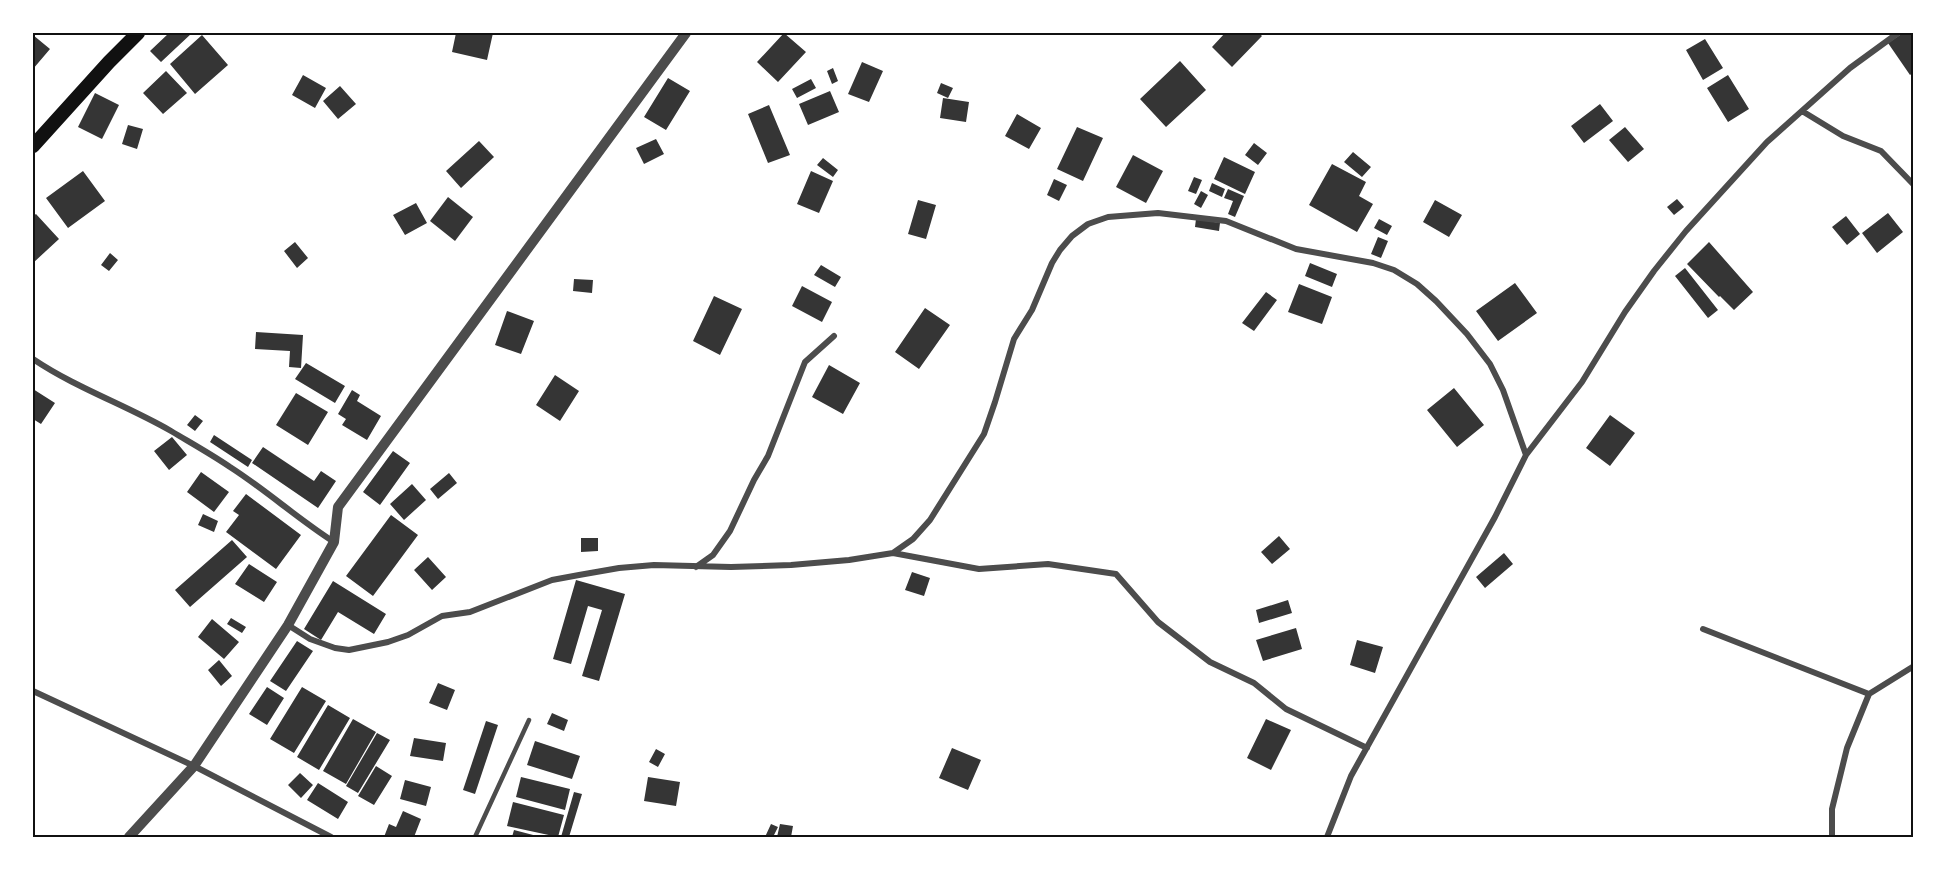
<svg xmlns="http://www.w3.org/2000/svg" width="1947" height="870" font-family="'Titillium Web',sans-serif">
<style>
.building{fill:#353535}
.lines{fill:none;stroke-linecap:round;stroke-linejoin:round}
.service{stroke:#4c4c4c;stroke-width:4.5}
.minor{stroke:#4c4c4c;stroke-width:6}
.tertiary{stroke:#4c4c4c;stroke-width:10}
.primary{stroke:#111;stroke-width:14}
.neatline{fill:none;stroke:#111;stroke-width:2}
</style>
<rect width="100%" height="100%" fill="#fff"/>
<path class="building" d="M169 33H192L161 62 150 51Z
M456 33H493L487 60 452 52Z
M784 33 806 52 778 82 757 62Z
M1225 33H1259L1262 36 1232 67 1212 47Z
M1903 33H1914V72L1910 75 1888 43Z
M33 35 50 49 33 69Z
M202 35 228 65 195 94 170 64Z
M1705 39 1723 68 1703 80 1686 50Z
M1180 61 1206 90 1166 127 1140 99Z
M862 62 883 71 869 102 848 94Z
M833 68 838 81 832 84 827 71Z
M166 71 187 93 163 114 143 93Z
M303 75 326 88 315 108 292 95Z
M1728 75 1749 109 1728 122 1707 88Z
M668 78 690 91 666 130 644 117Z
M811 79 816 88 797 98 792 89Z
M941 83 953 88 948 98 937 93Z
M340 86 356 104 338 119 323 101Z
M830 91 839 112 808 125 799 104Z
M95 93 119 105 102 139 78 127Z
M943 98 969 102 966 122 940 118Z
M1600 104 1613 121 1584 143 1571 126Z
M769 105 790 155 768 163 748 114Z
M1017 114 1041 128 1029 149 1005 136Z
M128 125 143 129 137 149 122 144Z
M1077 127 1103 138 1083 181 1057 169Z
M1625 127 1644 149 1628 162 1609 140Z
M656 139 664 154 644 164 636 148Z
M479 141 494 157 461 188 446 171Z
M1254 143 1267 153 1258 165 1245 155Z
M1353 152 1371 167 1362 177 1344 162Z
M1133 155 1163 171 1146 203 1116 187Z
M1224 157 1255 172 1245 194 1214 179Z
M823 158 838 170 833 177 817 165Z
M1332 164 1366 182 1359 196 1373 204 1357 232 1309 205Z
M83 171 105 201 68 228 46 198Z
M811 171 833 181 819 213 797 204Z
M1194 177 1202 180 1196 194 1188 191Z
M1054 179 1067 185 1059 201 1047 195Z
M1212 183 1225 189 1222 197 1209 191Z
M1228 189 1244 196 1235 217 1228 214 1233 201 1224 198Z
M1201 191 1208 195 1201 208 1194 204Z
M448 197 473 217 455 241 430 221Z
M1677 199 1684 207 1674 215 1667 207Z
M918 200 936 205 926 239 908 234Z
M1435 200 1462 215 1449 237 1423 222Z
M416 203 427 223 405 235 393 215Z
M1888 213 1903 232 1877 253 1862 233Z
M36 214 59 239 33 263V216Z
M1846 216 1860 234 1847 245 1832 227Z
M1196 219 1220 223 1219 231 1195 227Z
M1379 219 1392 226 1387 235 1374 228Z
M1378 237 1388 241 1381 258 1371 254Z
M295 242 308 258 297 268 284 251Z
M1709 242 1753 292 1734 310 1720 296 1719 297 1687 264Z
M110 253 118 260 109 271 101 265Z
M1310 263 1337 274 1332 287 1305 276Z
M821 265 841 277 835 287 814 275Z
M1685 268 1718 310 1708 318 1675 276Z
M574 279 593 280 592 293 573 291Z
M1515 283 1537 313 1498 341 1476 311Z
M1299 284 1332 297 1322 324 1288 312Z
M802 286 832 302 822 322 792 306Z
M1266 292 1277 300 1254 331 1242 323Z
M714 296 742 309 720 355 693 341Z
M925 308 950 325 919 369 895 352Z
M507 311 534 321 521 354 495 345Z
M256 332 303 335 301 368 289 367 290 351 255 349Z
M306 363 345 386 335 403 295 379Z
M829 365 860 383 843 414 812 397Z
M555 375 579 391 560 421 536 405Z
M1454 388 1484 425 1457 447 1427 410Z
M33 389 55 403 41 424 33 419Z
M352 390 360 395 357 401 381 416 367 440 342 425 346 419 338 414Z
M296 393 328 412 308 445 276 425Z
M195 415 203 421 195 431 187 425Z
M1610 415 1635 433 1610 466 1586 448Z
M214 435 252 460 248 467 210 442Z
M172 437 187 455 169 470 154 451Z
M263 447 314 481 321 471 336 481 318 508 252 463Z
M393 451 410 463 380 505 363 492Z
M201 472 229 492 214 512 187 492Z
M449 473 457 483 438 499 430 489Z
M412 484 426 500 404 520 390 504Z
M246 494 301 535 276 569 226 532 239 515 233 511Z
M203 514 218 521 214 532 198 525Z
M391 515 418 535 373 596 346 576Z
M1279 536 1290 549 1272 564 1261 552Z
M581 538H598V551L581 552Z
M232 540 247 557 190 607 175 590Z
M1504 553 1513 564 1485 588 1476 577Z
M428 557 446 577 432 590 414 570Z
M249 564 277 582 264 602 235 584Z
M912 572 930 578 924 596 905 590Z
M576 580 625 594 599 681 582 676 602 610 588 606 571 664 553 659Z
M333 581 386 614 374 634 338 612 321 640 304 629Z
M1288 600 1292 613 1259 623 1256 610Z
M231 618 246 627 242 633 227 624Z
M212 619 239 642 224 659 198 637Z
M1296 628 1302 649 1263 661 1256 640Z
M1357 640 1383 647 1375 673 1350 665Z
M297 641 313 651 286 691 270 681Z
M219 660 232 676 221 686 208 670Z
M438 683 455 690 447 710 429 703Z
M267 687 284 698 267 725 249 714Z
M302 687 326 701 294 753 270 739Z
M328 705 350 718 319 770 297 757Z
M552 713 568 720 564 731 547 724Z
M353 719 376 732 346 784 323 771Z
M1266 719 1291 730 1271 770 1247 758Z
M486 721 498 725 475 794 463 790Z
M377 733 390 740 358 793 346 786Z
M414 738 446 743 443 761 410 756Z
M535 741 580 756 572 779 527 765Z
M952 748 981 760 968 790 939 778Z
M656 749 665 754 658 767 649 762Z
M376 766 392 776 374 805 358 796Z
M300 773 313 785 301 798 288 785Z
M521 777 570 789 565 810 516 797Z
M648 777 680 782 676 806 644 801Z
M405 780 431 787 426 806 400 799Z
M318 783 348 802 338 819 307 800Z
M574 792 582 794 569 837H561Z
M513 802 564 815 558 837 507 826Z
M403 811 421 819 414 837H384L389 824 396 827Z
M771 824 778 827 773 837H765Z
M780 824 793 826 791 837H777Z
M514 830 537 836V837H512Z"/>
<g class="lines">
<path class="service" d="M475 837 529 720"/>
<path class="minor" d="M1802 111 1843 136 1881 151 1914 185
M33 359C76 388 126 405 171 431 191 443 211 454 230 467 266 490 298 519 334 542
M893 553 979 569 1048 564 1116 574 1158 622 1210 662 1254 683 1286 709 1367 748
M696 567 713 555 730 531 754 480 768 456 805 362 834 336
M288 625 310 639 335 648 349 650 388 642 408 635 442 616 470 612 552 580 579 575 619 568 654 565 731 567 791 565 849 560 893 553 913 539 930 520 984 434 995 402 1014 339 1032 310 1052 263 1060 250 1072 236 1088 224 1108 217 1158 213 1226 221 1296 249 1373 263 1394 270 1417 284 1436 301 1467 334 1490 364 1503 390 1526 455
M1703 629 1869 694
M33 691 194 766 331 837
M1327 837 1351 776 1495 517 1526 455 1582 382 1625 312 1654 271 1686 231 1767 142 1850 68 1898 33
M1832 837V809L1847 748 1869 694 1914 666"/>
<path class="tertiary" d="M129 837 194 766 288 625 334 542 338 507 686 33"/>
<path class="primary" d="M33 146 109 62 138 33"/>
</g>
<rect width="1947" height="870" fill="none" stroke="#ffffff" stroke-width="69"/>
<rect x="34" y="34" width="1878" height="802" class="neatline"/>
</svg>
